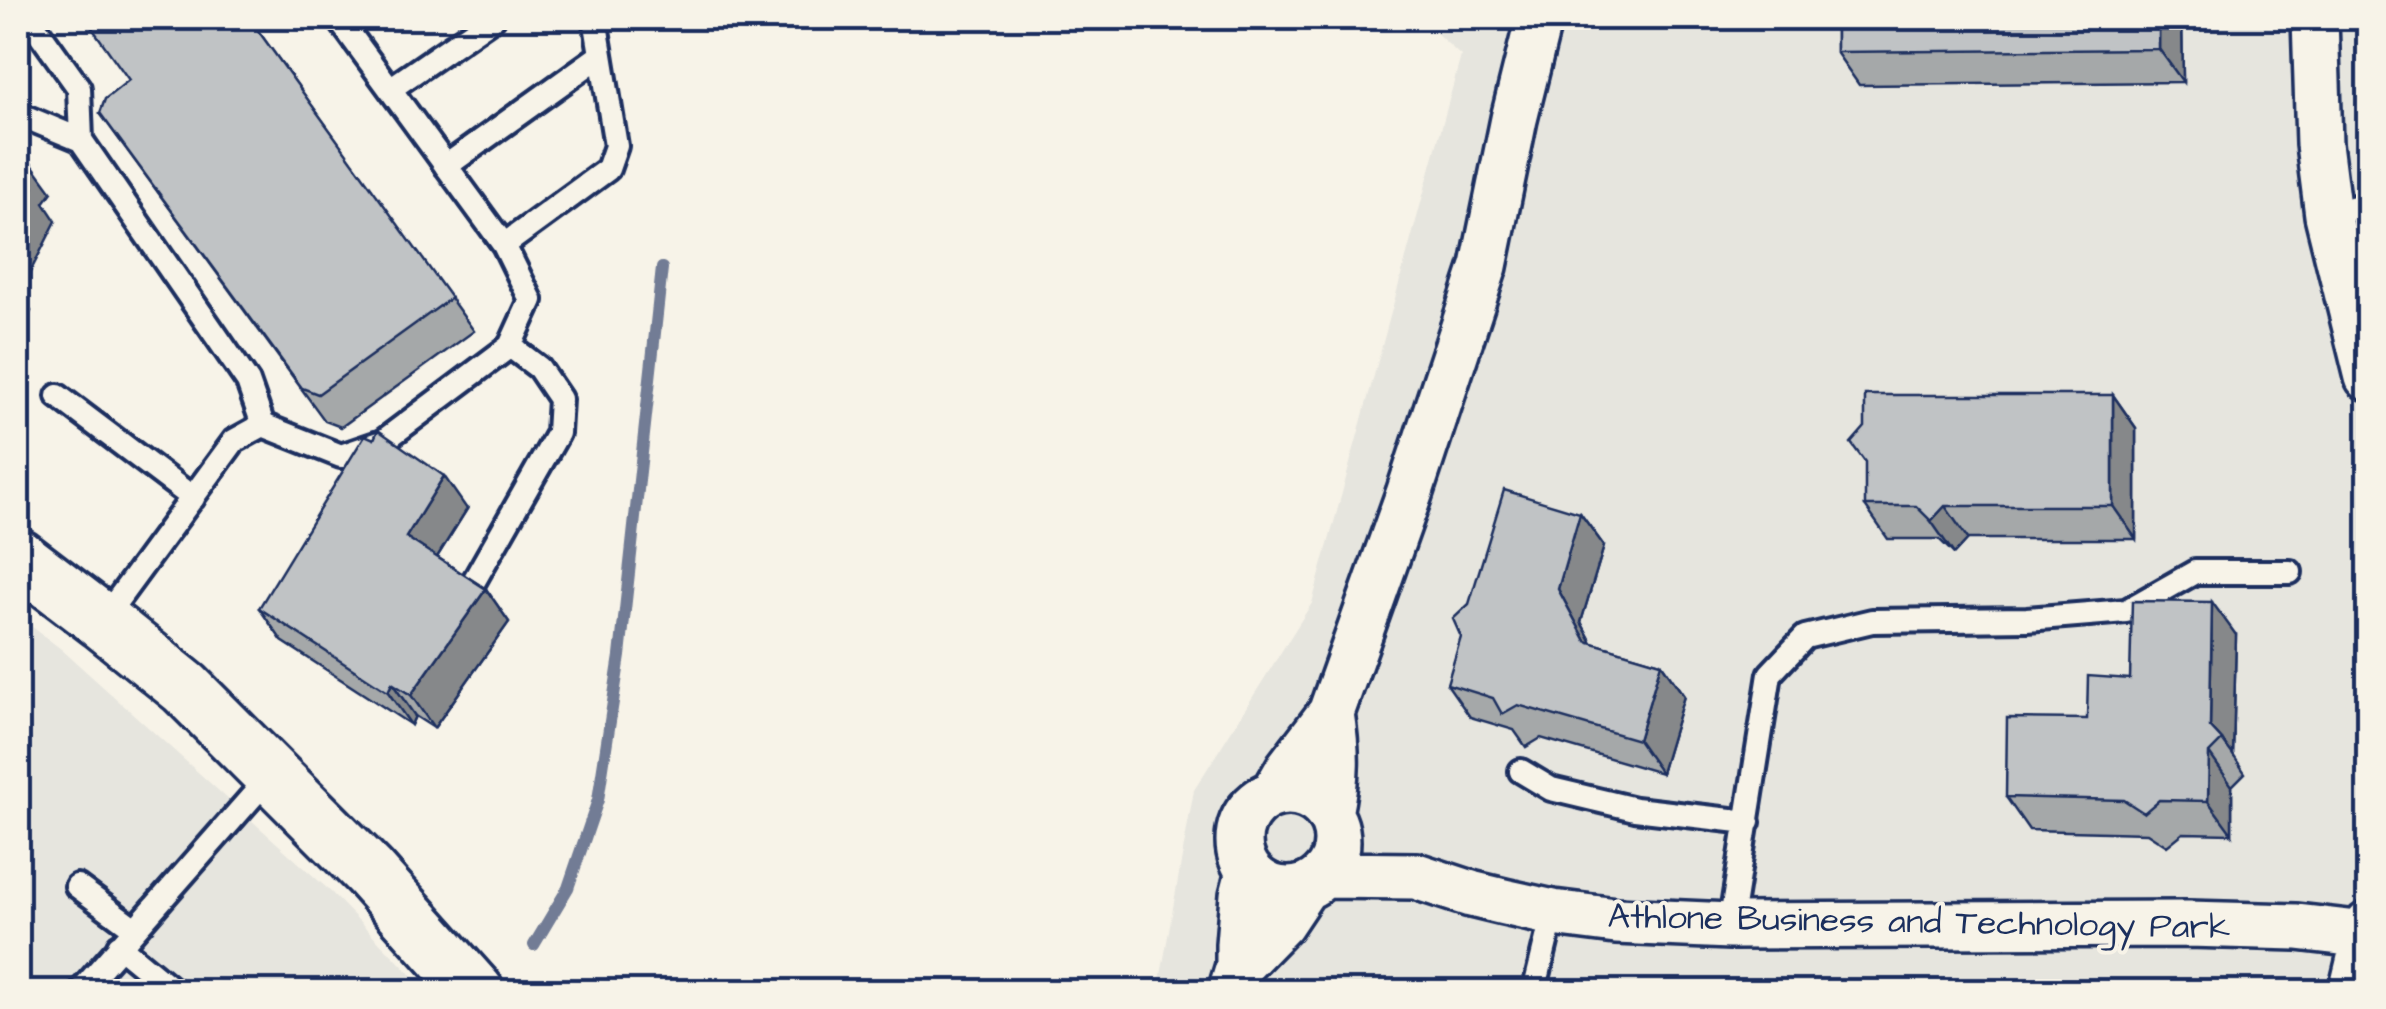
<svg xmlns="http://www.w3.org/2000/svg" width="2386" height="1009" font-family="'Architects Daughter',sans-serif">
<style>
.built{fill:#e6e5de}
.lines{fill:none;stroke-linecap:round;stroke-linejoin:round}
.stream{stroke:#727c95;stroke-width:12}
.service-casing{stroke:#1b2f5e;stroke-width:30}
.minor-casing{stroke:#1b2f5e;stroke-width:52}
.secondary-casing{stroke:#1b2f5e;stroke-width:62}
.service{stroke:#f7f3e8;stroke-width:22}
.minor{stroke:#f7f3e8;stroke-width:45}
.secondary{stroke:#f7f3e8;stroke-width:55}
.wall{fill:#a5a8a9;stroke:#1b2f5e;stroke-width:2.5}
.shaded-wall{fill:#86888a;stroke:#1b2f5e;stroke-width:2.5}
.building{fill:#c0c3c5;stroke:#1b2f5e;stroke-width:2.5}
.labels{text-anchor:middle;dominant-baseline:central;stroke-width:8;stroke-linejoin:round;paint-order:stroke}
.street-label{font-size:35px;fill:#1b2f5e;stroke:#f7f3e8}
</style>
<rect width="100%" height="100%" fill="#f7f3e8"/>
<filter id="ink" filterUnits="userSpaceOnUse"><feTurbulence type="fractalNoise" baseFrequency=".01" numOctaves="2"/><feDisplacementMap in="SourceGraphic" scale="20" xChannelSelector="R" yChannelSelector="G"/><feConvolveMatrix kernelMatrix="1 2 1 2 8 2 1 2 1" color-interpolation-filters="sRGB"/></filter>
<g filter="url(#ink)">
<path class="built" d="M1420 18H2368V991L1158 992 1194 790 1312 603 1461 56Z
M18 616 61 649 329 890 427 991H18Z"/>
<g class="lines">
<path class="stream" d="M534 945 568 888 598 800 620 656 662 268"/>
<g class="service-casing">
<path id="service" d="M29 18 79 88 81 140 248 382 263 425
M390 89 493 18
M18 108 23 116 81 140
M446 166 601 55
M2328 215 2355 207 2368 206
M504 245 608 169 616 146 595 18
M58 396 193 498
M474 581 558 433 560 399 539 368 510 346
M102 621 234 441 263 425 341 456 382 442 510 346 531 300 504 245 338 18
M1521 771 1551 789 1635 809 1748 822
M77 886 135 929
M1730 926 1770 674 1805 637 1872 621 2027 619 2126 611 2195 572H2290
M119 946 175 992
M80 992 271 775
M1534 992 1553 913"/>
</g>
<g class="minor-casing">
<path id="minor" d="M2315 18 2319 144 2328 215 2368 377
M1239 841a49 49 0 1 1 98 0a49 49 0 1 1-98 0Z
M1274 794 1289 768 1331 713 1409 494 1484 266 1514 119 1539 18
M1329 814C1337 775 1337 753 1331 713
M1323 875 1416 876 1471 894 1504 902 1553 913 1616 921 1730 926 2188 924 2297 927 2366 935
M1239 966 1281 923 1305 887
M1231 992 1239 966V944L1243 895 1249 872
M2352 992 2368 925"/>
</g>
<g class="secondary-casing">
<path id="secondary" d="M18 557 102 621 185 688 369 872 476 992"/>
</g>
<use href="#service" class="service"/>
<use href="#minor" class="minor"/>
<use href="#secondary" class="secondary"/>
</g>
<path class="wall" d="M249 18 474 331 341 427 325 421 100 113Z
M1836 18H2182L2183 82 1859 85 1836 52Z
M2113 395 2136 428V539H1968L1954 554 1939 539H1888L1865 506Z
M467 509 437 557 486 589 509 622 434 728 415 716 411 725 282 641 259 608Z
M1580 513 1604 546 1581 622 1592 643 1661 663 1684 696 1661 773 1541 738 1526 747 1514 730 1470 717 1447 684Z
M2236 635 2233 755 2245 773 2232 786V834L2183 833 2167 846 2147 833 2029 830 2006 797 2087 719 2130 679Z"/>
<path class="shaded-wall" d="M2159 18H2182L2183 82 2159 49Z
M28 159 52 192 44 203 56 221 19 294 31 311 21 331 18 326V175Z
M2113 395 2136 428V539L2113 506Z
M444 476 467 509 429 570 406 537Z
M1945 506 1968 539 1954 554 1931 521Z
M1580 513 1604 546 1581 622 1609 674 1586 641 1558 589Z
M486 589 509 622 434 728 411 695Z
M2212 602 2236 635 2233 755 2222 740 2210 727Z
M1661 663 1684 696 1661 773 1638 740Z
M392 683 415 716 411 725 388 692Z
M2209 753 2232 786V834L2208 801Z"/>
<path class="building" d="M85 18H249L451 298 318 394 302 388 100 113 105 99 129 80Z
M1836 18H2159V49L1836 52Z
M18 152 28 159 18 175Z
M18 177 33 188 18 218Z
M1865 395H2113V506H1945L1931 521 1916 506H1865V462L1851 443 1865 427Z
M378 430 444 476 406 537 486 589 411 695 392 683 388 692 259 608 365 435 374 439Z
M1504 490 1580 513 1558 589 1586 641 1661 663 1638 740 1518 705 1502 714 1493 698 1447 684 1461 637 1453 619 1469 604Z
M2132 601 2212 602 2210 727 2222 740 2209 753 2208 801 2159 800 2144 813 2124 800 2006 797 2007 718 2087 719 2088 676 2130 679Z"/>
</g>
<g class="labels">
<g class="street-label">
<text transform="translate(1919 922) rotate(1)">Athlone Business and Technology Park</text>
</g>
</g>
<rect width="2386" height="1009" fill="none" stroke="#f7f3e8" stroke-width="60"/>
<rect x="30" y="30" width="2326" height="949" fill="none" stroke="#1b2f5e" stroke-width="4" filter="url(#ink)"/>
</svg>
